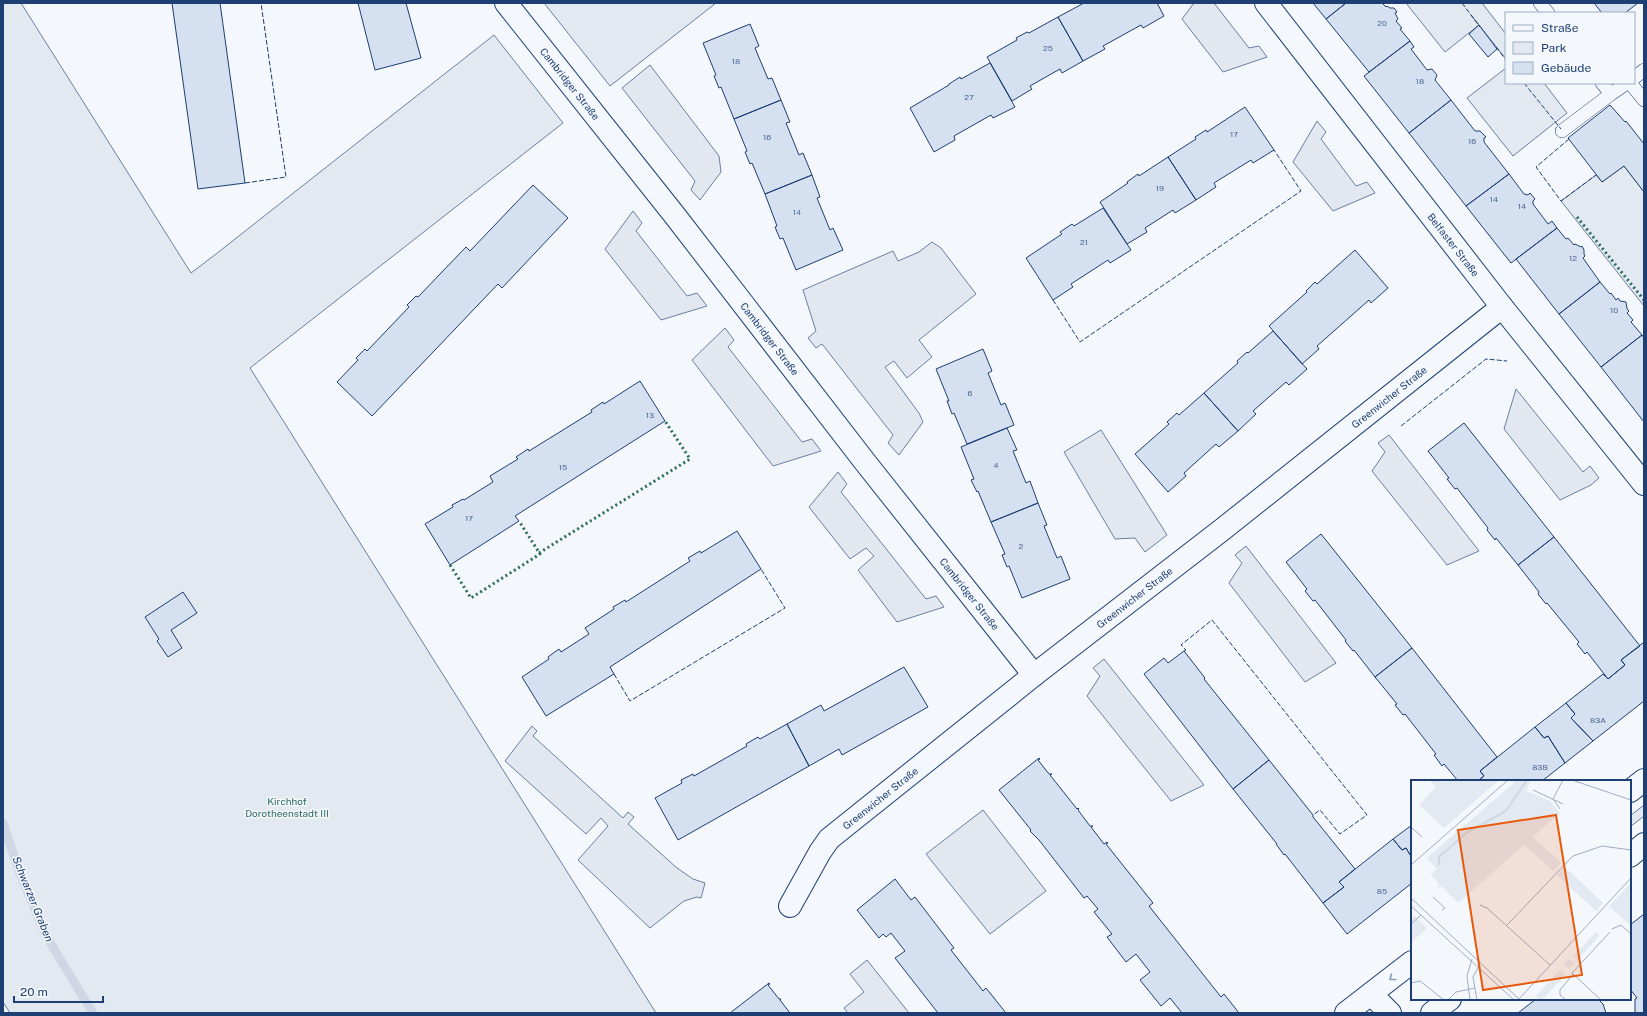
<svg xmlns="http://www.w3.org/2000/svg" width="1647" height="1016" font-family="'Public Sans',sans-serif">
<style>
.green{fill:#e3e9f0;stroke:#687fa3}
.parking{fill:#e3e8f0;stroke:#687fa3}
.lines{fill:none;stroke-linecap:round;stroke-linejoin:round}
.stream{stroke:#cfd7e4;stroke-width:9}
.building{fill:#d5e0f0;stroke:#1d3f73}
.service-casing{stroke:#1d3f73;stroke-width:14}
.minor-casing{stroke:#1d3f73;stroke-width:24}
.tertiary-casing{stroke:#1d3f73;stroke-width:24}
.primary-casing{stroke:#1d3f73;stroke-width:24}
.service{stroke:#f4f7fb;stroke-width:13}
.minor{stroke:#f4f7fb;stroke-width:22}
.tertiary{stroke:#f4f7fb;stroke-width:22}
.primary{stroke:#f4f7fb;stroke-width:22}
.hedge{stroke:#2c6c60;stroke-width:3;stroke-dasharray:2 3;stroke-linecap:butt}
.fence{stroke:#1d3f73;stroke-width:1;stroke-dasharray:5 2;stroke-linecap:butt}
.oneway{stroke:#889bb7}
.labels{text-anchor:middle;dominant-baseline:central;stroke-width:3;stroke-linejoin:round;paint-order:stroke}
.number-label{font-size:8px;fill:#4b6792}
.street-label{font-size:10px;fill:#1d3f73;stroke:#f4f7fb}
.park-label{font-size:10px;fill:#2c6c60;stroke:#f4f7fb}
.water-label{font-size:11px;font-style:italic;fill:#1d3f73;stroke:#f4f7fb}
.inset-river{fill:none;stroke:#cfd7e4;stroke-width:2}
.inset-road{fill:none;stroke:#9eadc5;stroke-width:1}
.view{fill:#e8590c;fill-opacity:0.15;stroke:#e8590c;stroke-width:2}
.inset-edge{fill:none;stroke:#1d3f73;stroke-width:2}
</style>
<rect width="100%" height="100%" fill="#f4f7fb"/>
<path class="green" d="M3 3H21L191 273 216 254 494 35 563 123 250 368 656 1013H10L3 1002Z
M544 3H716L610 86Z
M1406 3H1482L1506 34V59L1471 15 1479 25 1445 52Z
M1506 68V83H1544L1567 113 1513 156 1467 98Z
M1624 166 1644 192V306L1561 201 1596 175 1602 182Z
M1644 805V816L1630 827V816Z"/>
<path class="parking" d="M1194 3H1214L1249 48 1259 46 1267 57 1223 72 1182 19Z
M650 65 719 156 721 172 700 200 691 190 695 181 622 88Z
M1317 121 1326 132 1321 139 1356 186 1367 182 1375 193 1333 211 1293 162Z
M633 211 642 223 636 231 687 296 697 293 707 306 661 320 605 249Z
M932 242 941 248 976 294 919 340 932 357 907 378 894 361 885 367 919 413 923 422 899 455 888 443 893 435 822 344 816 348 808 338 816 331 803 290 893 251 898 261 919 252Z
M725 328 734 340 728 347 802 442 812 439 821 451 773 466 692 360Z
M1516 389 1583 472 1590 466 1599 478 1591 485 1560 500 1504 429Z
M1101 430 1167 535 1145 552 1135 538 1115 539 1064 452Z
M1389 435 1479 551 1447 565 1372 471 1385 452 1378 443Z
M838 472 847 484 841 492 926 599 936 596 944 607 897 622 858 570 874 556 866 548 850 559 809 507Z
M1246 546 1336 663 1305 682 1229 583 1242 563 1235 555Z
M1104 659 1204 785 1171 801 1087 696 1100 676 1093 668Z
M532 726 537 731 533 736 623 818 628 812 634 817 628 824 677 868 693 879 705 883 701 898 697 897 684 901 650 928 578 860 608 826 601 818 586 834 505 761Z
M983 810 1046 891 990 934 926 854Z
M867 960 909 1013H848L844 1008 864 992 850 974Z"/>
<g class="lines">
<path class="stream" d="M3 823 19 871 46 936 93 1013"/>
</g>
<path class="building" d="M172 3H220L245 183 198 189Z
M358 3H406L421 58 375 70Z
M1084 3H1157L1164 16 1143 28 1141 25 1103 46 1105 49 1083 61 1058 17Z
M1313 3H1346L1326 19Z
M1346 3H1382L1386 7 1387 6 1390 8H1394L1397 12 1395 13 1398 19 1396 21 1402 28 1400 29 1410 41 1369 72 1326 19Z
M1594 3H1638L1625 13H1602Z
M1058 17 1083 61 1062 73 1060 69 1030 86 1032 89 1012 101 987 57 1017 40 1016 38 1027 32 1029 33Z
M750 24 759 46 755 48 768 79 772 78 781 100 734 119 721 87 719 88 714 76 716 75 703 43Z
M1479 25 1497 49 1488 57 1469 34Z
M1410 41 1414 47 1411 49 1427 70 1432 69 1437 75 1435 80 1451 100 1409 133 1364 76Z
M990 63 1015 107 993 118 991 115 954 136 955 140 934 152 910 108 949 85V84L960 77 961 79Z
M781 100 790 122 786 123 799 155 803 153 812 175 765 194 752 163 750 164 745 152 747 151 734 119Z
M1451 100 1475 131H1480L1486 137 1484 138V142L1509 174 1466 206 1409 133Z
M1610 105 1625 122 1626 121 1644 144V192L1624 166 1602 182 1568 138Z
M1245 107 1274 150 1253 163 1251 160 1214 183 1216 187 1196 200 1168 157 1196 139 1195 137 1206 130 1207 132Z
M1168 157 1196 200 1175 213 1173 210 1145 228 1147 232 1127 244 1100 202 1128 183 1127 182 1138 174 1139 176Z
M1509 174 1524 194 1528 195 1530 193 1535 199 1533 201V204L1548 224 1552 221 1557 228 1511 263 1466 206Z
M812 175 820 197 817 198 830 230 833 228 843 250 796 270 783 238 780 239 775 227 777 226 765 194Z
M533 185 568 218 502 288 498 284 372 416 337 382 358 360 356 358 365 349 367 351 409 307 407 305 416 296 418 297 466 247 470 251Z
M1103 208 1131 250 1110 263 1108 260 1071 284 1073 287 1053 300 1026 258 1062 234 1060 232 1072 224 1074 226Z
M1557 228 1566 239 1568 238 1574 245 1575 244 1581 247 1582 246 1584 250V254L1585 256 1583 258 1600 282 1559 314 1516 259Z
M1355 250 1388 288 1371 303 1369 300 1317 346 1319 349 1302 364 1269 326 1307 292 1306 291 1315 282 1317 284Z
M1600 282 1610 294 1611 293 1616 300 1618 298 1620 301 1626 302 1627 309 1629 311 1627 313 1633 320 1631 322 1642 335 1601 367 1559 314Z
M1273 331 1307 369 1289 385 1286 382 1253 411 1256 414 1238 431 1204 393 1238 363 1237 361 1247 352 1248 353Z
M1642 335 1644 338V422L1601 367Z
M983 349 992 371 988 373 1001 405 1005 403 1014 425 967 444 954 413 952 414 947 401H949L936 369Z
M640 381 665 421 515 516 519 521 450 565 425 524 453 507 452 505 463 499 464 500 493 482 490 476 518 459 516 457 528 449 529 451 592 412 591 410 603 402 604 404Z
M1204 393 1238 431 1219 447 1216 444 1184 473 1186 476 1168 492 1135 454 1169 424 1167 422 1177 413 1179 415Z
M1464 423 1554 537 1518 565 1496 538 1495 540 1487 530 1488 528 1457 488 1455 489 1447 479 1449 478 1428 451Z
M1007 428 1017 450 1013 451 1026 483 1030 481 1038 503 991 522 978 491 977 492 971 480 974 479 961 447Z
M1038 503 1047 525 1044 526 1057 558 1061 556 1070 579 1022 598 1009 566 1007 567 1002 555 1005 554 991 522Z
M737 531 761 569 610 667 614 674 546 716 522 677 549 659 548 657 559 649 561 652 589 634 585 628 614 609 613 607 625 600 626 602 690 561 688 558 700 551 701 553Z
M1321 534 1412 648 1375 677 1354 650 1353 651 1345 641 1346 640 1315 600 1313 601 1305 591 1307 589 1286 562Z
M1554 537 1640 646 1621 660 1625 665 1608 679 1587 652 1585 654 1577 644 1579 642 1547 603 1546 604 1538 594 1539 592 1518 565Z
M183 592 197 613 171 630 182 648 168 657 157 641 159 639 145 617Z
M1644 642V701L1593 741 1571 718 1575 714 1566 703 1603 674 1608 679 1625 665 1621 660Z
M1412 648 1497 757 1480 771 1484 776 1478 781H1458L1444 764 1442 766 1434 755 1436 754 1405 714 1403 715 1395 705 1397 704 1375 677Z
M1184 651 1205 678 1204 679 1269 760 1233 789 1144 674 1164 658 1168 663Z
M904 667 928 707 842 755 839 749 809 766 787 724 821 705 824 711Z
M1566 703 1575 714 1571 718 1593 741 1565 763 1548 736 1544 738 1535 727Z
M787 724 809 766 678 840 655 798 682 783 681 780 693 774 694 776 747 746 746 744 758 737 760 739Z
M1535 727 1544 738 1548 736 1565 763 1542 781H1478L1484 776 1480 771Z
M1039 758 1040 759 1038 760 1049 774H1052L1050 775 1077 809 1078 808 1079 809 1078 810 1090 826H1093L1091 827 1104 844 1107 842 1108 843 1106 844 1153 903 1149 906 1221 997 1224 994 1239 1013H1182L1170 998 1161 1006 1140 980 1150 972 1136 954 1126 962 1107 937 1112 934 1094 912 1098 909 1087 896 1084 898 1039 840 1030 831 1031 830 999 790Z
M1269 760 1313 815V817L1355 869 1339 882 1344 887 1323 903 1285 854 1284 855 1276 844H1277L1233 789Z
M1412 825V858L1406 848 1402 850 1393 839Z
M1393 839 1402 850 1406 848 1412 858V883L1347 934 1323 903 1344 887 1339 882Z
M895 879 911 900 915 897 954 948 951 950 983 991 986 988 1006 1013H938L895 958 905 951 891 933 886 937 883 934 879 938 857 910Z
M1644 914V1013H1635V999L1637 998 1630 989V925Z
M769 983 770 984 768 985 779 999H781L780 1000 790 1013H730Z
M1536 999H1598L1603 1004 1606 1013H1518Z"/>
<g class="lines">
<g class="service-casing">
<path id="service" d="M1540 3 1548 13
M1634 78 1644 70
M1602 83 1611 94 1627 83
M1630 83 1644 100
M1562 131 1611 94"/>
</g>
<g class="minor-casing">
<g id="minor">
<path id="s1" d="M506 3 676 217 865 462 1034 675"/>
<path id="s2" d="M1266 3 1502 307 1644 484"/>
<path id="s3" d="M790 906 820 852 829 839 1034 675 1223 529 1502 307"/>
</g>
</g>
<g class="tertiary-casing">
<path id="tertiary" d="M1371 994 1390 1013"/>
</g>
<g class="primary-casing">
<path id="primary" d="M1630 791 1644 780
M1630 856 1644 844
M1346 1013 1412 962
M1432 1013 1450 999"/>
</g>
<use href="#service" class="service"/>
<use href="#minor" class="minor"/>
<use href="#tertiary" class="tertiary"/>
<use href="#primary" class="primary"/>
<path class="hedge" d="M1577 217 1644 300
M539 553 690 459 665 421
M450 565 471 598 540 554 519 521"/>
<path class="fence" d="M1462 3 1480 27
M1496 47 1506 60
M1524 83 1561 129
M1569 139 1536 167 1561 201 1596 175
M245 183 286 177 261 3
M1053 300 1080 342 1301 191 1274 150
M1401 426 1486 359 1507 361
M1184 651 1186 650 1181 645 1212 620 1367 815 1340 834 1320 810 1313 815
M614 674 630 701 785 608 761 569"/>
</g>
<defs><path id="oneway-chevron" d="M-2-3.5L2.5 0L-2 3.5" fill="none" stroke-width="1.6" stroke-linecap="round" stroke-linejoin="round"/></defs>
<use class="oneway" href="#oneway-chevron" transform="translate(1392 978) rotate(142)"/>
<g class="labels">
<g class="number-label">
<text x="1382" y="23">20</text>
<text x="1048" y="48">25</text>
<text x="736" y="61">18</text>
<text x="1420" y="81">18</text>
<text x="969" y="97">27</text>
<text x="1234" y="134">17</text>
<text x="767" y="137">16</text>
<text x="1472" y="141">16</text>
<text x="1160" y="188">19</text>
<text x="1494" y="199">14</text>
<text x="1522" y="206">14</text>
<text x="797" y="212">14</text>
<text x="1084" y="242">21</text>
<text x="1573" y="258">12</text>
<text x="1614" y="310">10</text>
<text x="970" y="393">6</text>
<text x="650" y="415">13</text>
<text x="996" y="465">4</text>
<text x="563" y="467">15</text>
<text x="469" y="518">17</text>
<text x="1021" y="546">2</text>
<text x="1598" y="720">83A</text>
<text x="1540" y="767">83B</text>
<text x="1382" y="891">85</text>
</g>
<g class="street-label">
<text stroke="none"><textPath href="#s1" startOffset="103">Cambridger Straße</textPath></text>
<text stroke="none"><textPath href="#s2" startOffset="306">Belfaster Straße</textPath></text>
<text stroke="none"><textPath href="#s1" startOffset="427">Cambridger Straße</textPath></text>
<text stroke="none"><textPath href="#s3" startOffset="791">Greenwicher Straße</textPath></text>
<text stroke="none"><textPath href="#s1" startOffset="751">Cambridger Straße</textPath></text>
<text stroke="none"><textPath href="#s3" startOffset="467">Greenwicher Straße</textPath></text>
<text stroke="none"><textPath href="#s3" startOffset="143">Greenwicher Straße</textPath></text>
</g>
<g class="park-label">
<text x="287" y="801">Kirchhof<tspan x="287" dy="12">Dorotheenstadt III</tspan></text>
</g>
<g class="water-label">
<text transform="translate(33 899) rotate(68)">Schwarzer Graben</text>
</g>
</g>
<g transform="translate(1411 780)">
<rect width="220" height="220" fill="#f4f7fb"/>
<path d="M18 0H88L33 48 8 25 25 7ZM106 0H120L115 11 139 21 149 33 122 57 150 83 142 91 113 65 47 123 30 106 24 111 28 105 20 94 26 89 16 78ZM154 87 192 123 185 131 146 95ZM220 103V146L198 126ZM3 136 16 148 0 163V139ZM185 152 188 155 184 161 158 189 153 184 158 179 163 182 166 179 162 176ZM150 189 154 195 134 217 131 216 135 220H129L125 216Z" fill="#e3e9f0"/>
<path class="inset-river" d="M28 85V77L55 53 95 31 116 0"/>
<path class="inset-road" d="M161 0 220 20M122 10 152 24M149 29 142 19 152 0M0 47 11 57M0 85 97 0M22 117 34 128 31 130M0 118 109 220M69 125 76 128 139 185M0 126 103 220M0 144 10 135M96 145 162 76 191 66 220 70M201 149 210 145 220 154M0 203 9 201 33 220M108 219 220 98M37 220 45 212 64 208M59 220 56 196 61 179M66 220 62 197 68 186M155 220 149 215V210L162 194M190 220 161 193 199 152"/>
<path class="view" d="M145 35 171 195 72 210 47 50Z"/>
<rect width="220" height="220" class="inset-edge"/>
</g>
<rect width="1647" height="1016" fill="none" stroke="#1d3f73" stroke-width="8"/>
<rect x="1505" y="12" width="130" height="72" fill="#f4f7fb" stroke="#9eadc5"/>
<rect x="1513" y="25" width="20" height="6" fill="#f4f7fb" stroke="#9eadc5"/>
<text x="1541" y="32" font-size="12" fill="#1d3f73">Straße</text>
<rect x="1513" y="42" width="20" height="12" fill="#e3e9f0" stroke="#9eadc5"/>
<text x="1541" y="52" font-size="12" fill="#1d3f73">Park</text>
<rect x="1513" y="62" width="20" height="12" fill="#d5e0f0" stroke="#9eadc5"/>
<text x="1541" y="72" font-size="12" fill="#1d3f73">Gebäude</text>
<path d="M14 996v6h89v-6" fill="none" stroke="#1d3f73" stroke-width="2"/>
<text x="20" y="996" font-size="12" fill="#1d3f73" stroke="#f4f7fb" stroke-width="3" paint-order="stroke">20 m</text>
</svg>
